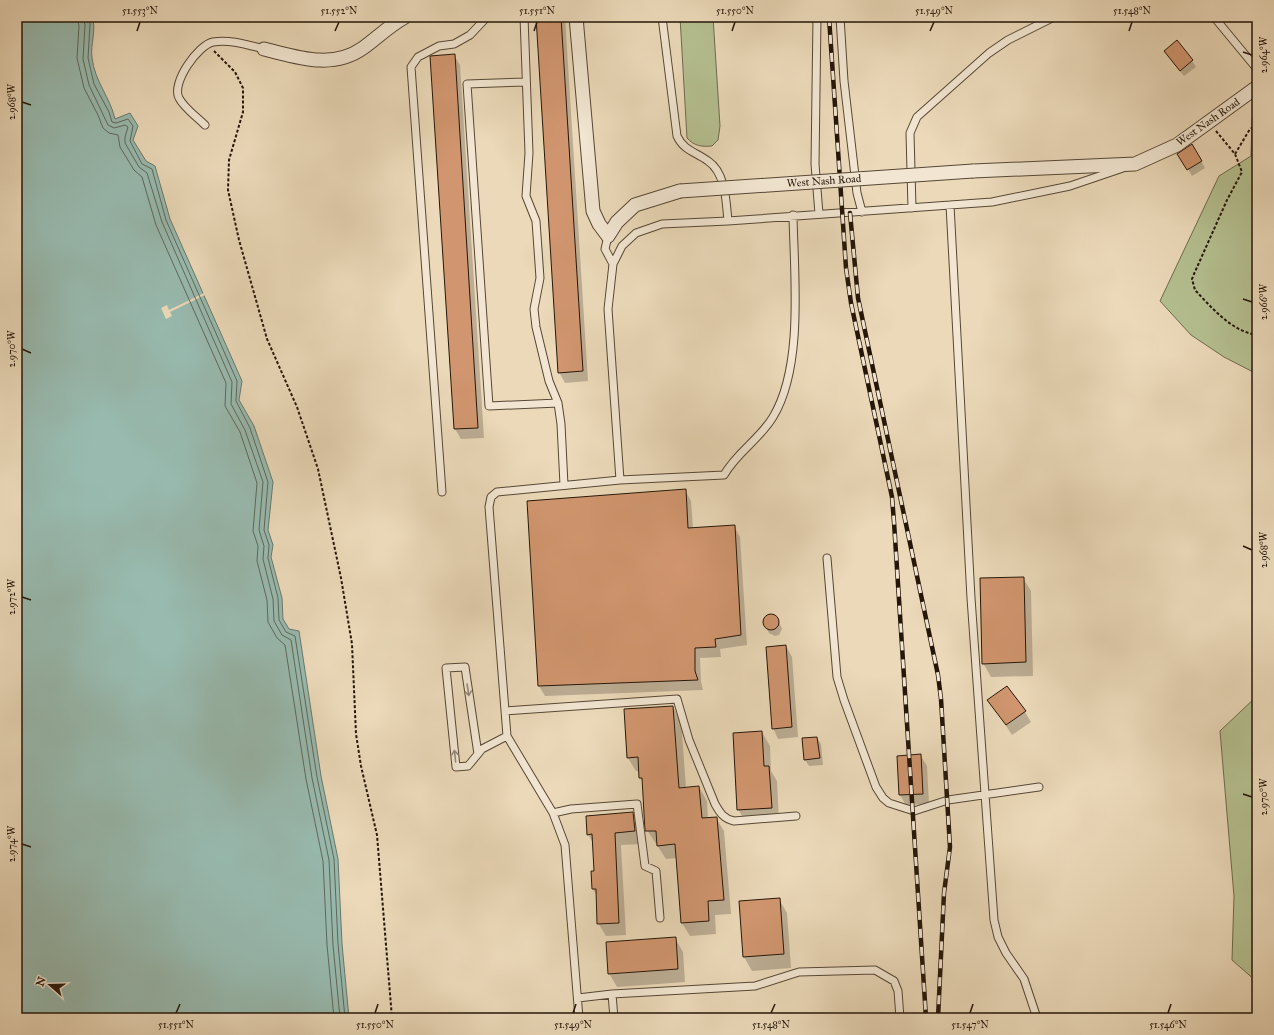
<svg xmlns="http://www.w3.org/2000/svg" width="1274" height="1035" font-family="'IM FELL Great Primer',serif">
<style>
.green{fill:#b5c091;stroke:#6d6b4d}
.water{fill:#98baaf;stroke:#6a786d}
.pier{fill:#ebd9b9}
.shadow{fill:#0003}
.lines{fill:none;stroke-linecap:round;stroke-linejoin:round}
.shore{stroke:#5e685c;stroke-width:1}
.building{fill:#d1966f;stroke:#251609}
.service-casing{stroke:#564735;stroke-width:9}
.minor-casing{stroke:#564735;stroke-width:15}
.path{stroke:#251609;stroke-width:2;stroke-dasharray:3 2;stroke-linecap:butt}
.service{stroke:#f2e6d2;stroke-width:7}
.minor{stroke:#f2e6d2;stroke-width:13}
.rail-casing{stroke:#251609;stroke-width:4.5}
.rail{stroke:#f2e6d2;stroke-width:3;stroke-dasharray:9;stroke-linecap:butt}
.minor-bridge-casing{stroke:#564735;stroke-width:15;stroke-linecap:butt}
.minor-bridge{stroke:#f2e6d2;stroke-width:13}
.oneway{stroke:#968878}
.ticks{fill:none;stroke:#251609;stroke-width:1.5}
.labels{text-anchor:middle;dominant-baseline:central;stroke-width:3;stroke-linejoin:round;paint-order:stroke}
.street-label{font-size:11px;fill:#251609;stroke:#f2e6d2}
.neatline{fill:none;stroke:#251609;stroke-width:1.5}
.ticks-label{font-size:10px;text-anchor:middle;fill:#251609}
</style>
<rect width="100%" height="100%" fill="#ebd9b9"/>
<filter id="stains"><feTurbulence type="fractalNoise" baseFrequency=".005" numOctaves="4"/><feColorMatrix values="0 0 0 0 .2 0 0 0 0 .09 0 0 0 0 .02 0 0 0 .5 -.17"/></filter>
<radialGradient id="worn" r=".72"><stop offset=".6" stop-color="#630" stop-opacity="0"/><stop offset="1" stop-color="#630" stop-opacity=".3"/></radialGradient>
<path class="green" d="M680 17H713L720 126 718 140 712 146C702 147 694 146 687 138Z
M1257 114V374L1224 357 1191 335 1160 301 1219 176 1251 156 1252 119Z
M1257 696V982L1232 960 1234 896 1220 731Z"/>
<path class="water" d="M17 17H92C97 30 90 44 92 58 95 82 110 97 115 119L130 113 138 126 133 140 146 161 155 166 170 219 242 381 239 400 254 426 273 482 268 530 273 545 271 557 282 598 283 619 289 629 299 631 321 776 338 859 342 944 349 1018H17Z"/>
<path class="pier" d="M204 293 205 295 170 312 172 316 166 319 161 308 167 305 169 310Z"/>
<path class="shadow" d="M537 17H565L588 381 565 383 559 372Z
M454 55 460 65 484 438 461 439 455 429 431 57Z
M1169 58 1192 61 1196 67 1184 76Z
M1192 145 1205 168 1192 176 1179 154Z
M685 490 691 501 693 529 734 526 740 537 747 645 720 649 721 657 700 658 701 682 703 690 545 696 539 686Z
M1023 578 1031 591 1033 676 991 677 983 663Z
M769 615 776 617 780 624 782 629 779 635 775 636 769 633 765 626 764 621Z
M786 646 792 657 798 737 778 739 773 728Z
M989 700 1025 712 1031 722 1012 735Z
M673 707 681 720 686 788 699 787 707 801 708 819 716 818 724 831 731 914 715 915 716 934 690 936 682 923 677 858 666 859 647 830 643 783 640 778V771H636L628 758Z
M762 732 770 746 771 771 777 781 779 821 746 823 738 809Z
M817 738 821 744 823 765 809 766 805 760Z
M921 756 927 766 929 804 906 805 900 795Z
M632 814 640 826 642 844 621 845 626 935 606 936 598 923 597 896 593 889 595 872 594 845 588 834Z
M779 899 787 913 791 968 752 971 744 957Z
M675 938 683 952 685 982 617 987 609 973Z
M883 1012 888 1018H874L878 1013Z
M859 1013 865 1018H848L855 1014Z
M837 1014 842 1015 844 1018H832Z"/>
<g class="lines">
<path class="shore" d="M77 17 79 26 77 58 84 88 98 115 103 128 109 133 118 135 120 147 134 170 142 177 156 225 226 383 225 406 240 432 257 483 253 531 258 546 257 561 267 600 268 622 277 638 285 645 306 779 323 861 327 945 334 1018
M83 17 85 25 83 59 89 85 108 125 114 128 125 125 128 127 125 137V143L139 167 147 173 162 222 232 382 231 404 245 430 263 482 259 530 264 546 263 559 273 599 274 621 282 635 291 640 312 778 329 860 333 945 340 1018
M88 17 90 24 88 58 94 84 109 112 112 122 116 123 128 119 133 126 130 141 142 164 152 169 166 220 237 381 236 401 250 428 268 482 264 530 269 545 268 558 278 598 279 620 286 632 295 636 317 777 334 859 338 944 345 1018"/>
</g>
<path class="building" d="M536 17H561L583 371 558 373Z
M1177 40 1193 60 1180 71 1164 51Z
M455 54 478 428 454 429 430 56Z
M1192 144 1202 161 1187 170 1177 154Z
M686 489 688 528 735 525 741 635 715 639 716 647 695 648V671L698 680 538 686 527 501Z
M1024 577 1026 662 982 664 980 578Z
M763 622a8 8 0 1 1 16 0a8 8 0 1 1-16 0Z
M786 645 792 727 772 729 766 647Z
M1007 686 1026 711 1006 725 987 700Z
M673 706 679 788 699 786 702 818 717 817 724 900 708 901 709 921 681 923 675 844 657 846 656 831H645L642 778H639L638 757 627 758 624 709Z
M762 731 764 766H769L772 808 737 810 733 733Z
M817 737 820 758 804 760 802 738Z
M921 754 923 794 899 795 897 756Z
M633 812 635 831 615 833 619 923 597 924 596 889H592L591 871H594L592 834 587 835 586 816Z
M780 898 784 954 743 957 739 901Z
M676 937 678 969 608 974 606 942Z"/>
<g class="lines">
<g class="service-casing">
<path id="service" d="M524 17 529 153 526 196 536 221 540 278 534 309 536 327 549 381 558 403 561 424 564 485
M662 17 677 136C684 151 696 152 708 161 726 173 726 202 728 221
M817 17 815 164 819 214
M840 17 844 81 857 193 862 212
M1214 17 1257 69
M526 82 467 84 489 406 558 403
M205 125C197 117 184 108 179 98 171 83 198 45 213 42 230 39 248 45 264 49
M950 205 971 598 994 920 998 937 1006 953 1024 979 1037 1018
M912 208 910 133 917 117 989 53 1008 40 1054 17
M793 215C794 274 804 366 773 417 760 439 737 452 724 475L620 480 608 309 613 264 622 246 636 233 662 224 728 221 992 202 1070 186 1123 168
M608 236 605 249 613 264
M442 492 411 67 418 57 439 46 454 44 470 35 487 17
M827 558 837 677 844 700 876 787 883 798 889 803 914 811 948 800 1039 787
M505 711 677 699 689 740 715 804C720 813 724 819 734 821L796 816
M478 754 465 667 446 668 456 767 468 766 482 749 507 736
M553 813 571 809 637 804 645 866 656 871 660 918
M612 994 614 1018
M578 998 612 994 755 986 799 972 875 970 894 981 898 991 900 1018
M579 1018 565 845 553 813 507 736 489 507 491 497 497 492 620 480"/>
</g>
<g class="minor-casing">
<path id="minor" d="M576 17 593 211 599 224 608 236 617 222 635 205 680 191
M264 49C297 57 332 70 363 48 377 38 390 25 405 17
M973 171 1135 164 1177 145 1257 87"/>
</g>
<path class="path" d="M214 51 235 72 243 88V112L229 160 228 190 239 240 267 339 297 407 318 469 341 578 352 644 356 734 361 766 377 835 392 1018
M1216 131 1235 154 1242 172 1227 200 1194 274 1192 279 1195 290C1212 308 1231 331 1257 335
M1235 154 1250 129 1257 125"/>
<use href="#service" class="service"/>
<use href="#minor" class="minor"/>
<g class="rail-casing">
<path id="rail" d="M829 17 846 268 851 303 892 497 894 522 926 1018
M850 213 858 298 938 675 941 699 950 847 944 893 938 1018"/>
</g>
<use href="#rail" class="rail"/>
<g class="minor-bridge-casing">
<path id="minor-bridge" d="M680 191 973 171"/>
</g>
<use href="#minor-bridge" class="minor-bridge"/>
</g>
<defs><path id="oneway-shaft" d="M-6 0H5M1.5-3L5.5 0L1.5 3" fill="none" stroke-width="1.6" stroke-linecap="round" stroke-linejoin="round"/></defs>
<g class="oneway">
<use href="#oneway-shaft" transform="translate(468 690) rotate(81)"/>
<use href="#oneway-shaft" transform="translate(455 756) rotate(-96)"/>
</g>
<path class="ticks" d="M137 31 140 22M335 31 339 22M534 31 537 22M732 31 735 22M930 31 934 22M1129 31 1132 22M1243 52 1252 55M22 102 31 105M1243 299 1252 302M22 349 31 353M1243 546 1252 550M22 597 31 600M1243 794 1252 797M22 844 31 847M176 1013 180 1004M375 1013 378 1004M573 1013 576 1004M771 1013 775 1004M970 1013 973 1004M1168 1013 1171 1004"/>
<g class="labels">
<g class="street-label">
<text transform="translate(1208 122) rotate(-35)">West Nash Road</text>
<text transform="translate(824 181) rotate(-4)">West Nash Road</text>
</g>
</g>
<rect width="1274" height="1035" fill="none" stroke="#ebd9b9" stroke-width="44"/>
<g transform="translate(50 985) rotate(290)" stroke="#f2e6d2" stroke-width="3" paint-order="stroke">
<path d="M0-3L7 15L0 10L-7 15Z" fill="#251609"/>
<text y="-6" font-size="11" font-weight="bold" text-anchor="middle" fill="#251609">N</text>
</g>
<rect x="22" y="22" width="1230" height="991" class="neatline"/>
<g class="ticks-label">
<text x="140" y="14">51.553°N</text>
<text x="339" y="14">51.552°N</text>
<text x="537" y="14">51.551°N</text>
<text x="735" y="14">51.550°N</text>
<text x="934" y="14">51.549°N</text>
<text x="1132" y="14">51.548°N</text>
<text transform="translate(1263 55) rotate(-90)" y="4">2.964°W</text>
<text transform="translate(11 102) rotate(-90)" y="4">2.968°W</text>
<text transform="translate(1263 302) rotate(-90)" y="4">2.966°W</text>
<text transform="translate(11 349) rotate(-90)" y="4">2.970°W</text>
<text transform="translate(1263 550) rotate(-90)" y="4">2.968°W</text>
<text transform="translate(11 597) rotate(-90)" y="4">2.972°W</text>
<text transform="translate(1263 797) rotate(-90)" y="4">2.970°W</text>
<text transform="translate(11 844) rotate(-90)" y="4">2.974°W</text>
<text x="176" y="1028">51.551°N</text>
<text x="375" y="1028">51.550°N</text>
<text x="573" y="1028">51.549°N</text>
<text x="771" y="1028">51.548°N</text>
<text x="970" y="1028">51.547°N</text>
<text x="1168" y="1028">51.546°N</text>
</g>
<rect width="100%" height="100%" filter="url(#stains)"/>
<rect width="100%" height="100%" fill="url(#worn)"/>
</svg>
